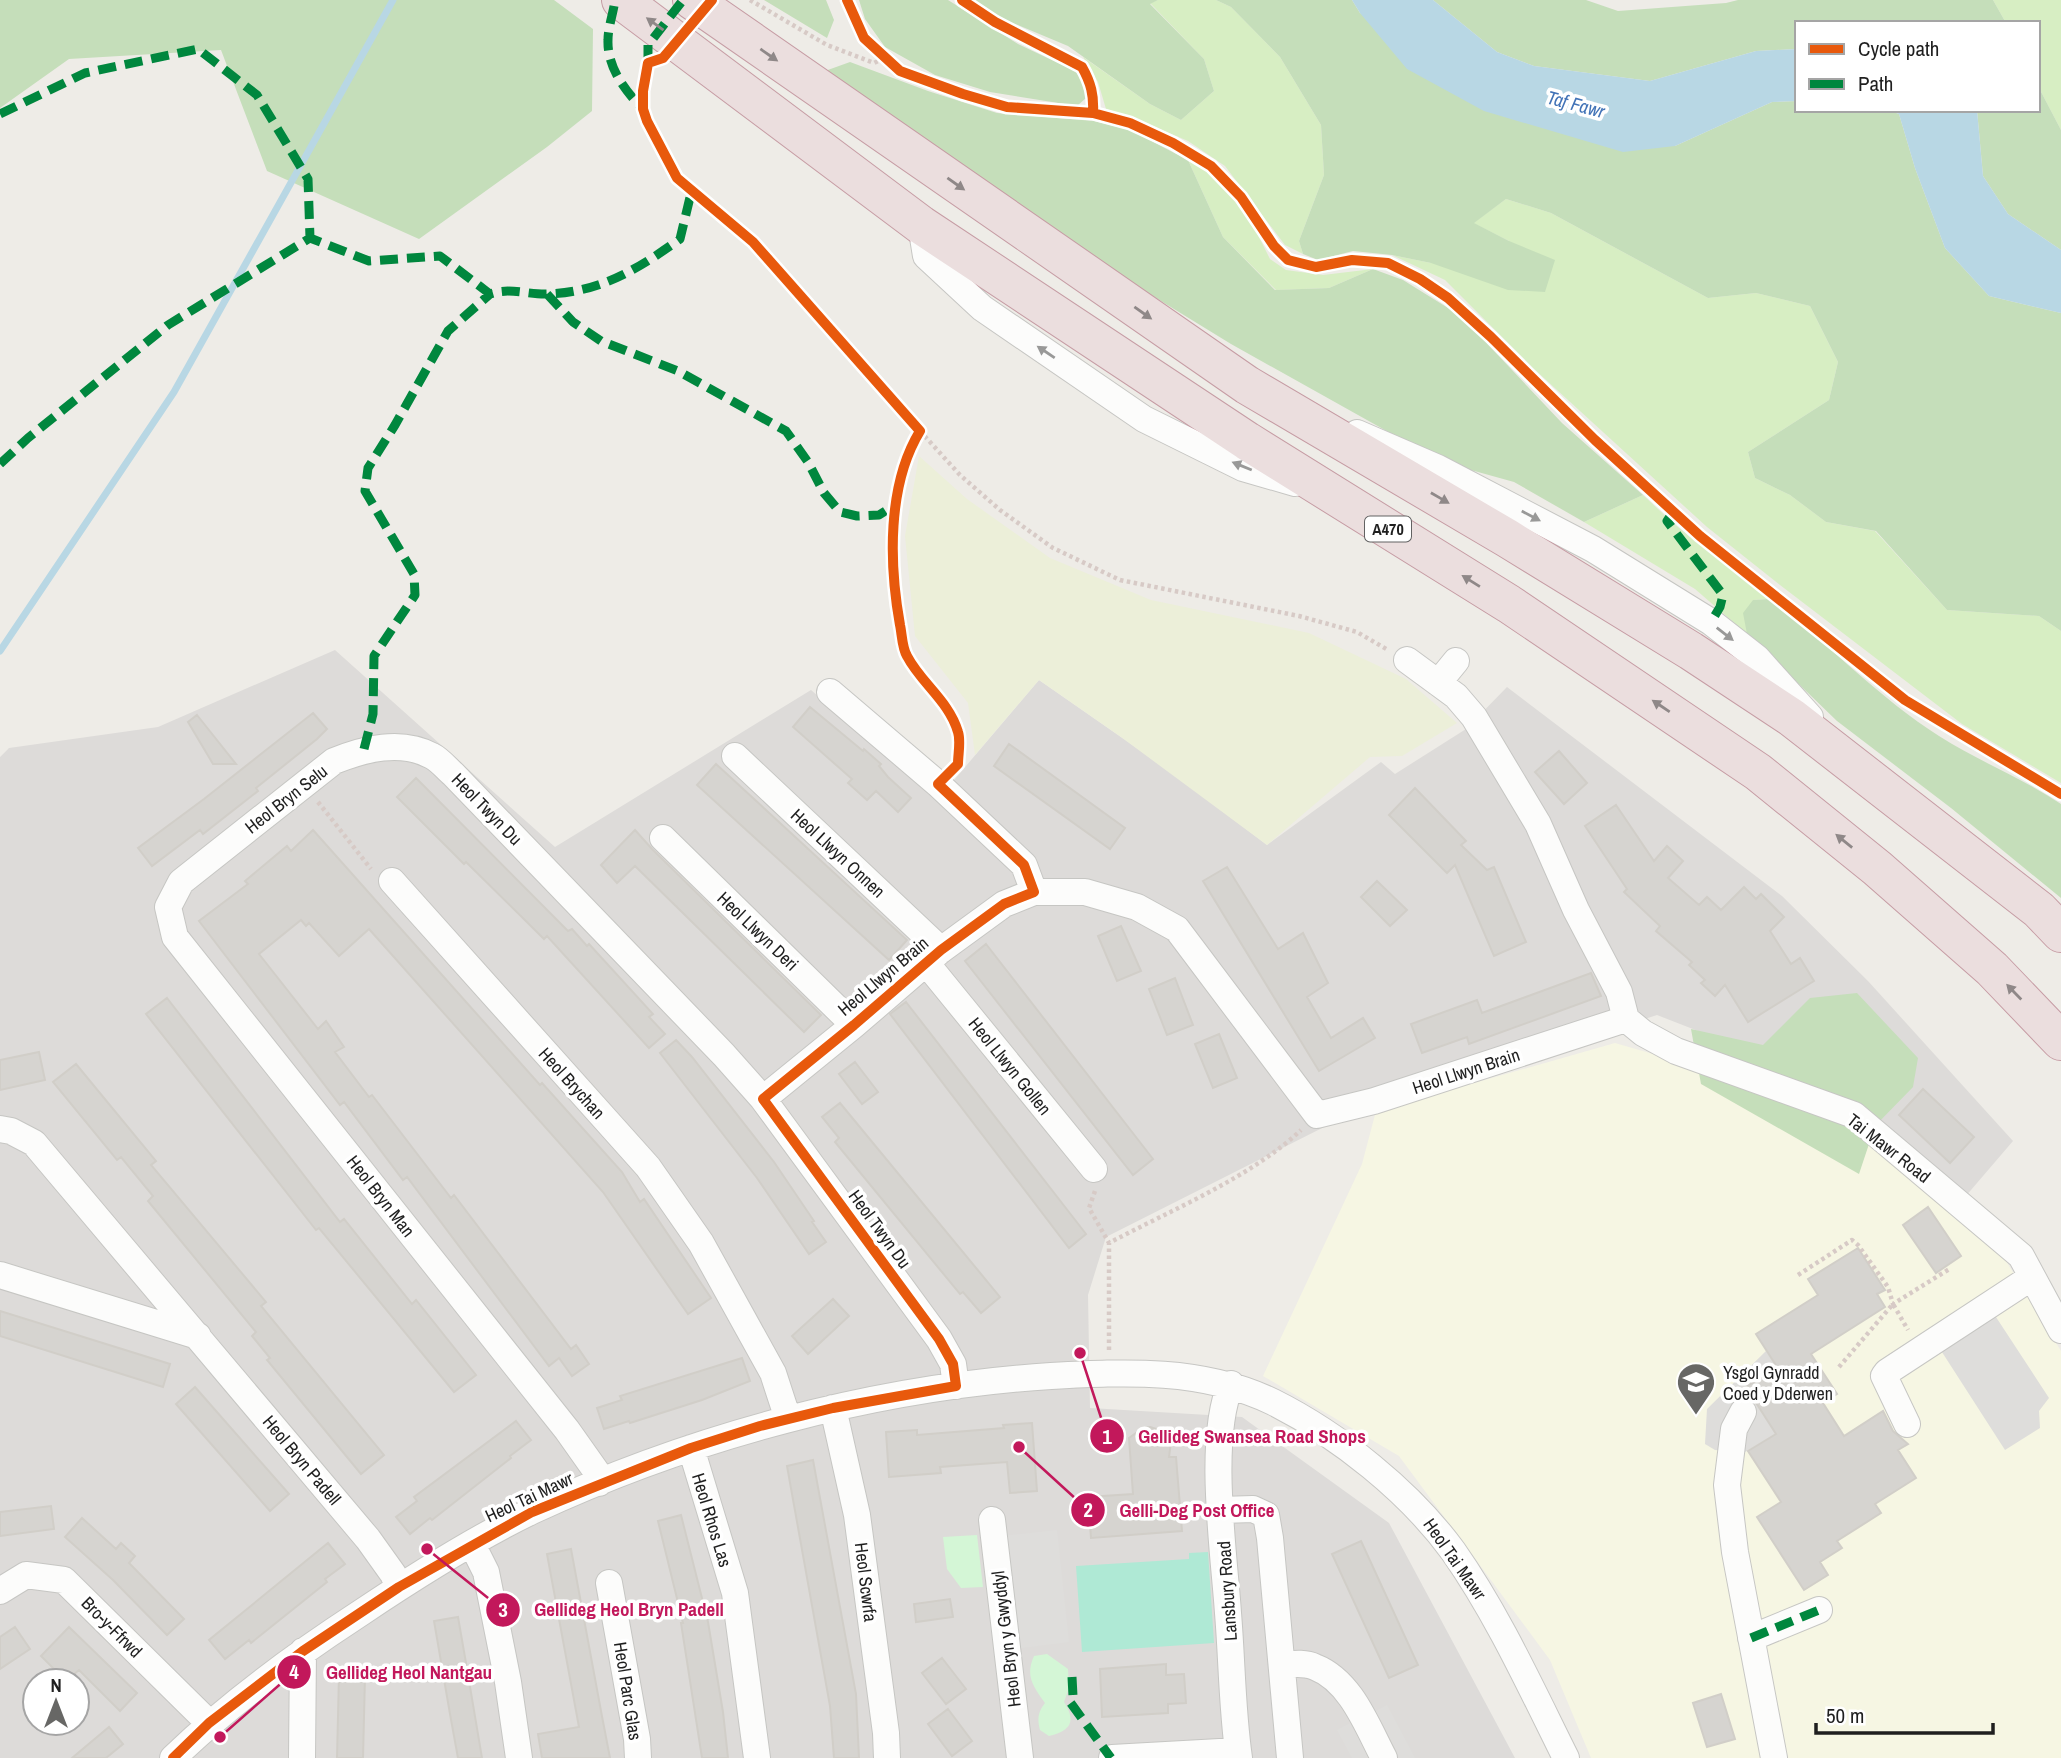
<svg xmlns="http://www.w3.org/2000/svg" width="2061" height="1758" font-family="'Archivo Narrow',sans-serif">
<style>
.residential{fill:#dddbd9;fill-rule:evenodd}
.education{fill:#f6f6e3}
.farmland{fill:#ecefd9}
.grass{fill:#d7eec3}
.forest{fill:#c5deba}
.park{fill:#d4f6d6}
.pitch{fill:#afe9d5}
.parking{fill:#dedddb}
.water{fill:#b8d7e4}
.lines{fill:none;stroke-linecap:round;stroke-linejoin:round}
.stream{stroke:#b8d7e4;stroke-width:7}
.building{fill:#d6d4d0;stroke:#d1cec8;stroke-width:2}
.minor-casing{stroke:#c6c6c3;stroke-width:28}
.highway-casing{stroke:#c69ca4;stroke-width:40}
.path{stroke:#d7cac6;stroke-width:4.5;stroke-dasharray:3.5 3.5;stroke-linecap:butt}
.minor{stroke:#fcfcfb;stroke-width:26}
.highway{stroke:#ebdede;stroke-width:38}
.quiet{stroke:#00873e;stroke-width:9;stroke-dasharray:18 9;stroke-linecap:butt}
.cycleway-casing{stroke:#fff;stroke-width:15}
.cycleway{stroke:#e8590c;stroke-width:10}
.oneway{fill:#8f8888}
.oneway2{fill:#999998}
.labels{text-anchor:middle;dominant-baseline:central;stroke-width:7;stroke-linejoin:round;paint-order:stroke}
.shield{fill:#fff;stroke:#626262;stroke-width:2}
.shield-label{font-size:16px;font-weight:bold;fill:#1f1f1f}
.street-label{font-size:18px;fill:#1f1f1f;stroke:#fff}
.poi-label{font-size:18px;fill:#1f1f1f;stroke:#fff;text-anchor:start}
.water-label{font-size:19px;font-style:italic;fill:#4273b7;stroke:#fff}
.leader{fill:none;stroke:#c2185b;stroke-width:2.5}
.callout-dot{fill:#c2185b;stroke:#fff;stroke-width:2.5}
.mark-label{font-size:21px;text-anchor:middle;font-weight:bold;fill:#fff}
.callout-label{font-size:19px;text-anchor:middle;font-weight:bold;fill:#c2185b;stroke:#fff;stroke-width:7;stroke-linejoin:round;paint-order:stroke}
</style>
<rect width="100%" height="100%" fill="#eeece7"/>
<path class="residential" d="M335 650 555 847 811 690 938 799 1039 680 1164 767 1267 845 1381 762 1395 774 1466 729 1507 687 1782 896 1868 981 2013 1141 1959 1204 1854 1092 1657 1015 1344 1117 1106 1237 1088 1295 1090 1408 1242 1417 1389 1523 1515 1758H0V757L9 748 158 727ZM35 1681H77V1723H35Z"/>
<path class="education" d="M1615 1043 1705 1069 1827 1114 1892 1158 1998 1248 2061 1351V1758H1591L1550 1660 1399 1456 1263 1376 1362 1164 1376 1111Z"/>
<path class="farmland" d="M919 456 967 499 1050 558 1151 600 1309 633 1406 679 1457 723 1402 756 1370 757 1267 845 1121 737 1039 680 975 755 968 703 915 636 905 536Z"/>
<path class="grass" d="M1158 0H1216L1231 7 1280 57 1321 125 1324 175 1299 241 1303 254 1285 245 1225 166 1188 141 1141 121 1106 109 1098 82 1083 57 1150 104 1181 120 1214 91 1204 59 1150 3Z
M1993 0H2061V130L2038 86V23H2006Z
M1188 160 1207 170 1249 217 1270 259 1286 270 1323 275 1373 269 1329 288 1276 290 1223 237Z
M1506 199 1551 213 1708 298 1756 293 1810 306 1838 362 1829 400 1748 452 1755 478 1790 495 1826 522 1875 531 1947 610 2039 616 2061 631V783L1962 724 1780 585 1707 527 1534 369 1445 280 1392 255 1431 263 1509 241 1473 223Z
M1643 495 1673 523 1768 599 1753 600 1747 634 1695 589 1584 522Z"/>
<path class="forest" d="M0 0H554L593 29 592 111 547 147 419 239 267 171 221 50 69 59 0 108Z
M764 0H826L834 20 827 38Z
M859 0H948L1018 44 1075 71 1083 81 1086 98 1077 106 990 92 935 75 885 47 865 19Z
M975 0H1158L1150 4 1204 59 1214 91 1181 120 1150 104 1068 46 996 16Z
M1216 0H1352L1360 13 1675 146 1772 102 1797 101V110H1888L1899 114 1915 168 1945 248 1989 296 2061 313V631L2039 616 1947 610 1876 531 1826 522 1790 495 1755 478 1748 452 1829 400 1838 362 1810 306 1756 293 1708 298 1551 213 1506 199 1474 223 1509 241 1555 260 1545 292 1508 290 1431 263 1392 255 1353 251 1318 260 1303 254 1299 241 1324 175 1321 125 1280 57 1231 7Z
M1433 0H1586L1618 11 1726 3 1738 0H1993L2006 23H1797V49L1756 51 1650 81 1534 66 1497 52Z
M850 62 928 91 997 113 1094 121 1130 130 1188 160 1223 237 1275 290 1329 288 1373 269 1403 280 1461 316 1562 423 1643 495 1584 522 1514 482 1442 462 1231 344 1068 244 825 71Z
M2038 86 2061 130V250L2008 214 1983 176 1977 110H2038Z
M1768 599C1827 641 1877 697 1939 736 1978 761 2022 778 2061 804V898L1951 808 1837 721 1747 634 1743 613 1753 600Z
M1857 993 1918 1058 1913 1087 1875 1126 1859 1174 1701 1084 1691 1029 1763 1045 1810 998Z"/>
<path class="park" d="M977 1535 983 1587 961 1588 947 1569 943 1537Z
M1047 1654 1068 1669 1069 1688 1064 1702C1077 1722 1070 1731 1049 1736L1040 1730C1037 1719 1038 1712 1045 1703 1033 1686 1025 1676 1034 1656Z"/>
<path class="pitch" d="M1208 1552 1214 1643 1082 1652 1076 1566 1189 1559V1553Z"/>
<path class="parking" d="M1994 1314 2049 1398 2039 1411 2040 1428 2005 1450 1940 1349Z
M1766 1351 1777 1367 1776 1434 1745 1452 1715 1450 1705 1444 1707 1409Z
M1057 1530 1069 1642 1014 1649 1002 1536Z
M1387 1705 1415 1758H1396L1372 1713Z
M1352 1722 1371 1758H1352L1337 1730Z"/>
<path class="water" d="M1352 0H1433L1497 52 1534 66 1650 81 1756 51 1797 49V101L1772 102 1675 146 1623 152 1484 111 1407 69 1360 13Z
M1888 110H1977L1983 176 2008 214 2061 250V313L1989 296 1945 248 1915 168 1899 114Z"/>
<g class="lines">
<path class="stream" d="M0 651 174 392 393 0"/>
</g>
<path class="building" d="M810 707 863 751 864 749 881 764 879 766 888 777 911 798 898 812 876 791 867 800 848 783 852 779 793 727Z
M313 713 327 729 317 739 256 788 258 791 203 834 200 830 152 866 138 848 204 799Z
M197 715 236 764H213L188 722Z
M1009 744 1125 828 1110 849 994 766Z
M1559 751 1587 783 1564 804 1535 772Z
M716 764 907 940 889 960 697 785Z
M416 778 568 931 572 929 587 946 589 944 653 1014 649 1017 665 1034 649 1048 547 936 544 939 466 862 464 864 397 797Z
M1415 788 1466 841 1461 845 1487 870 1494 867 1526 942 1494 956 1455 865 1447 873 1389 815Z
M1616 805 1654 861 1667 846 1683 861 1668 878 1699 905 1707 897 1721 910 1744 887 1756 899 1761 894 1784 917 1770 931 1791 964 1800 958 1814 981 1748 1022 1725 985 1715 996 1701 983 1705 980 1689 965 1692 962 1656 931 1660 926 1624 892 1627 889 1585 826Z
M313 830 540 1085 542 1083 622 1172 640 1202 644 1199 711 1298 688 1314 603 1192 369 929 339 956 309 923 306 926 301 920 259 954 318 1029 326 1021 344 1047 335 1052 369 1097 372 1095 451 1198 454 1195 571 1349 576 1345 589 1364 572 1376 559 1358 549 1366 407 1177 403 1180 344 1102 340 1105 199 921 248 884 245 881 287 846 291 851Z
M635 830 652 849 821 1015 804 1032 635 866 617 883 601 865Z
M1227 867 1278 949 1303 933 1328 983 1307 997 1331 1038 1363 1018 1375 1038 1319 1071 1203 881Z
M1377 881 1407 910 1390 926 1361 897Z
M1121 926 1141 971 1117 981 1098 936Z
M986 944 1153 1159 1133 1175 965 961Z
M1591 973 1601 996 1469 1044 1467 1037 1422 1053 1411 1024 1477 1000 1482 1013Z
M1175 978 1193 1025 1167 1035 1149 989Z
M167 998 340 1222 344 1219 412 1304 416 1300 476 1375 454 1392 319 1228 316 1230 146 1014Z
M906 1002 1086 1234 1069 1248 890 1014Z
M1219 1034 1237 1078 1213 1088 1195 1044Z
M676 1040 692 1057 774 1162 814 1221 812 1222 826 1242 809 1254 757 1178 660 1053Z
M39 1052 45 1080 0 1090V1060Z
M855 1062 878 1092 862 1104 839 1074Z
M76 1064 156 1161 151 1165 266 1302 261 1306 384 1455 361 1474 267 1360 270 1358 252 1336 256 1332 148 1201 153 1196 121 1157 117 1160 53 1082Z
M1923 1089 1974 1137 1950 1163 1899 1115Z
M840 1103 1000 1297 981 1313 963 1292 960 1294 835 1142 839 1138 822 1117Z
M1928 1207 1961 1256 1936 1273 1903 1225Z
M1858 1248 1885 1290 1877 1294 1885 1307 1811 1354 1837 1394 1823 1403 1844 1436 1883 1411 1893 1431 1908 1444 1898 1450 1916 1478 1875 1504 1881 1513 1837 1541 1842 1548 1820 1562 1828 1575 1804 1590 1757 1517 1781 1502 1748 1451 1776 1434 1746 1387 1777 1367 1756 1334 1818 1295 1808 1279Z
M833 1299 849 1316 808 1354 792 1336Z
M0 1311 170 1364 163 1387 0 1336Z
M742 1358 750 1381 702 1400 630 1423 629 1421 604 1429 597 1408 622 1400 620 1396Z
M195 1387 289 1494 270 1511 176 1404Z
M516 1421 531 1440 510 1456 511 1458 432 1520 430 1518 410 1534 396 1517 417 1501 414 1497Z
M1032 1423 1037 1491 1010 1493 1007 1462 940 1467 941 1473 889 1477 886 1432 917 1430V1435L1004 1428 1003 1425Z
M1150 1427 1172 1434 1169 1457H1176L1182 1531 1091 1538 1088 1497 1133 1494 1129 1438 1143 1428Z
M813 1460 856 1694 859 1758H834L830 1706 787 1466Z
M51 1506 54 1529 0 1536V1512Z
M681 1515 708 1622 723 1712 728 1758H702L681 1623H683L658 1521Z
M82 1518 116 1549 121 1543 135 1556 129 1563 184 1619 167 1635 113 1580 65 1537Z
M1361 1541 1418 1665 1389 1678 1332 1554Z
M328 1543 345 1564 325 1579 327 1582 251 1643 249 1640 225 1659 209 1640Z
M571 1549 601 1711 610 1758H542L538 1734 579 1727 547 1554Z
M950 1599 953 1617 916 1622 914 1604Z
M458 1617 466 1663 482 1758H458L450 1714 434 1621Z
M15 1627 30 1649 0 1669V1637Z
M69 1627 137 1693 120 1711 79 1670 66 1681 41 1656Z
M942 1658 966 1689 946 1704 922 1673Z
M1166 1664V1675L1184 1674 1186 1703 1168 1704V1713L1102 1717 1100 1669Z
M339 1675 365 1676 363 1758H337Z
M1721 1694 1735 1739 1707 1747 1693 1703Z
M948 1709 972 1741 952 1756 928 1724Z
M109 1727 123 1744 106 1758H72Z"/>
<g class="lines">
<g class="minor-casing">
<path id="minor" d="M921 225 926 256 982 308 1144 419 1243 468 1295 483
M1357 433 1438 468 1593 549 1711 622 1757 658 1810 717
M1407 660 1456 696 1474 717 1538 824 1576 910 1619 992 1626 1019
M1438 683 1456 661
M830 692 938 784 1024 865 1034 892
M735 756 941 950
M663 838 854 1025
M392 881 648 1167 701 1243 773 1373 788 1419
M927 964 1094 1169
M1626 1019 1643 1033 1676 1051 1854 1115 2021 1256 2061 1330
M763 1099 854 1025 941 950 1004 904 1034 892H1085L1137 907 1177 929 1317 1115 1374 1101 1626 1019
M0 1129 11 1131 34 1143 368 1539 393 1574 399 1587
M0 1275 198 1336
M1231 1384C1207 1438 1224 1553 1228 1613 1232 1661 1232 1710 1239 1758
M833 1408 857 1515 886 1733 887 1758
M1743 1412 1734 1429 1727 1485 1735 1552 1774 1758
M1907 1424 1884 1376 1887 1372 2032 1277
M691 1448 735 1593 757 1758
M599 1483 596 1471 567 1430 175 937 168 907 181 882 334 761C364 749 401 739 432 756 440 760 447 769 453 774L724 1055 763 1099 939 1339 953 1364 956 1386
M1221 1510 1253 1509 1266 1515 1270 1538 1290 1758
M992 1520 1020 1758
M472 1544 486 1572 508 1682 519 1758
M609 1583 637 1739 638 1758
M0 1591 26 1575 64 1580 209 1723
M1751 1638 1819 1610
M1282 1665C1293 1664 1304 1662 1315 1667 1351 1681 1367 1726 1384 1758
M173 1758C230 1703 293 1657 359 1614 414 1577 472 1540 532 1511 691 1437 876 1387 1051 1376 1126 1372 1203 1368 1273 1402 1339 1435 1410 1492 1453 1551 1498 1615 1531 1688 1566 1758
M302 1758 303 1651
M1112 1758 1238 1751"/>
</g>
<g class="highway-casing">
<path id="highway" d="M621 0 921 225 1247 441 1509 604 1758 772 1877 868 1992 969 2061 1041
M692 0 1247 385 1507 538 1691 651 1791 717 2039 910 2061 933"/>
</g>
<path class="path" d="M750 0 827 45 874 63 884 58
M920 431 960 475 1000 510 1053 548 1120 580 1299 616 1357 632 1388 650
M318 802 371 869
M1095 1191 1089 1208 1109 1243
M1798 1275 1852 1240 1858 1245 1888 1287 1893 1304 1951 1268
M1109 1350V1243C1171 1210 1250 1178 1301 1130
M1839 1367 1893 1304 1908 1330"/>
<use href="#minor" class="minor"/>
<use href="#highway" class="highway"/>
<path class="quiet" d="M614 6C612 17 608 29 608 40 607 67 625 91 643 109
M648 63V45L683 0
M0 114 85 73 198 49 257 95 308 179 310 238
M547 294 573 322 601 341 678 371 786 431 808 462 824 493 840 512 857 516 879 515 898 503
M0 464 28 438 168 325 310 238 369 261 440 256 490 294C510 287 528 295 548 294 601 292 638 269 680 239L692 189
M1673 512 1667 521 1723 595 1720 607 1711 622
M364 749 373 714 374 656 415 595 414 574 365 491 368 468 395 425 448 331 490 294
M1751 1638 1819 1610
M1072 1677 1073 1696 1070 1702 1111 1758"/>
<g class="cycleway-casing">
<path id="cycleway" d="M847 0 864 38 900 71 963 94 1007 107 1093 113 1130 123 1173 143 1211 166 1241 197 1274 246 1288 260 1316 267 1352 260 1388 263 1420 279 1448 298 1491 337 1595 440 1700 536 1905 700 2061 794
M962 0 995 22 1082 67C1091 83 1094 95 1093 113
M173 1758 209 1723 303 1651 399 1587 532 1512 691 1448 760 1426 833 1408 956 1386 953 1364 939 1339 763 1099 854 1025 941 950 1004 904 1034 892 1024 865 938 784 958 764C958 754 961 741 958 732 949 701 921 683 907 656 902 648 902 634 900 625 889 564 887 485 920 431L753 242 677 178 647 121 643 109V91L648 63 663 58 712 0"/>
</g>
<use href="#cycleway" class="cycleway"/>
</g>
<defs><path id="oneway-solid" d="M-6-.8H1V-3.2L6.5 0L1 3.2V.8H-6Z" transform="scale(1.75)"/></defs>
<g class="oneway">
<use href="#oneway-solid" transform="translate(655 24) rotate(-144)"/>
<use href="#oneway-solid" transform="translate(769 55) rotate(35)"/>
<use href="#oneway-solid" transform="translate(956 184) rotate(35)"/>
<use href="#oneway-solid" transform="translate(1143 313) rotate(35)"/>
<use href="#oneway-solid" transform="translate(1440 498) rotate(30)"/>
<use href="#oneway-solid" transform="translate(1471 581) rotate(-148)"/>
<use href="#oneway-solid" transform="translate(1661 706) rotate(-146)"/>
<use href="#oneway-solid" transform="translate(1844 841) rotate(-141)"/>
<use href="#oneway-solid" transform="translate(2014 992) rotate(-134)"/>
</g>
<g class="oneway2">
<use href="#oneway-solid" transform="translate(1046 352) rotate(-146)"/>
<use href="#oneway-solid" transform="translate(1242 466) rotate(-158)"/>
<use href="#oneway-solid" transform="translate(1531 516) rotate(28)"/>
<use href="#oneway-solid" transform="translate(1725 634) rotate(38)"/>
</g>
<defs>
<g id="school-pin" transform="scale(2.0125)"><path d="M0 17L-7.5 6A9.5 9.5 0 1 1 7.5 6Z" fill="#676765" stroke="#fff"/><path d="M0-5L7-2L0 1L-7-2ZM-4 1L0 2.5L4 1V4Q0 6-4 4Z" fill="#fff"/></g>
</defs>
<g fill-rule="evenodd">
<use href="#school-pin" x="1696" y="1382"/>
</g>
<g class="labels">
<rect class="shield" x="1365" y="516.5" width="46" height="25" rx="5"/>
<g class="shield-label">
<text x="1388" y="529">A470</text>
</g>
<g class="street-label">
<text transform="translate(286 799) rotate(-38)">Heol Bryn Selu</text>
<text transform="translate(487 809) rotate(46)">Heol Twyn Du</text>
<text transform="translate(838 853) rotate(43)">Heol Llwyn Onnen</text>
<text transform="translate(758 931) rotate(44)">Heol Llwyn Deri</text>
<text transform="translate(883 976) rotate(-40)">Heol Llwyn Brain</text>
<text transform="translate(1010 1066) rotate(51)">Heol Llwyn Gollen</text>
<text transform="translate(1466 1071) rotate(-18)">Heol Llwyn Brain</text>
<text transform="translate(572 1083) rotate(48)">Heol Brychan</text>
<text transform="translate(1889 1148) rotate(38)">Tai Mawr Road</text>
<text transform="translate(381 1196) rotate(52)">Heol Bryn Man</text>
<text transform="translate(880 1229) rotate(54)">Heol Twyn Du</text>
<text transform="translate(302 1460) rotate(50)">Heol Bryn Padell</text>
<text transform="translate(529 1497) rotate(-25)">Heol Tai Mawr</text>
<text transform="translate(712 1520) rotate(73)">Heol Rhos Las</text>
<text transform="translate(1455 1559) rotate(55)">Heol Tai Mawr</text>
<text transform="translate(866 1582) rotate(83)">Heol Scwrfa</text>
<text transform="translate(1227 1591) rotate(-94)">Lansbury Road</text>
<text transform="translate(112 1627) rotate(45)">Bro-y-Ffrwd</text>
<text transform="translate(1006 1639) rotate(-97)">Heol Bryn y Gwyddyl</text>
<text transform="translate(628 1691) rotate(81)">Heol Parc Glas</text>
</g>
<g class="poi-label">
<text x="1723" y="1372">Ysgol Gynradd<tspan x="1723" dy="21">Coed y Dderwen</tspan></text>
</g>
<g class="water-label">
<text transform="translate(1576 104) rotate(15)">Taf Fawr</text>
</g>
</g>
<path class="leader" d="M1080 1353L1107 1436M1019 1447L1088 1510M427 1549L503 1610M220 1737L294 1672"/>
<g class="callout-dot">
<circle cx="1080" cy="1353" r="7"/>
<circle cx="1019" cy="1447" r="7"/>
<circle cx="427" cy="1549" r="7"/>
<circle cx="220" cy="1737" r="7"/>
<circle cx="1107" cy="1436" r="18"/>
<circle cx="1088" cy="1510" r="18"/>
<circle cx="503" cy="1610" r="18"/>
<circle cx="294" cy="1672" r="18"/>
</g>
<g class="mark-label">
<text x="1107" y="1444">1</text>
<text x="1088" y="1517">2</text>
<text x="503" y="1617">3</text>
<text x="294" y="1679">4</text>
</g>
<g class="callout-label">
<text x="1252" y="1443">Gellideg Swansea Road Shops</text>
<text x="1197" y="1517">Gelli-Deg Post Office</text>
<text x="629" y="1616">Gellideg Heol Bryn Padell</text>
<text x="409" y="1679">Gellideg Heol Nantgau</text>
</g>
<rect x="1795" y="21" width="245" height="91" fill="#ffffff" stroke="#a5a5a5" stroke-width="2"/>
<rect x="1809" y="44" width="35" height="10" fill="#e8590c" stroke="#a5a5a5" stroke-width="2"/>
<text x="1858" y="56" font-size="21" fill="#1f1f1f">Cycle path</text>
<rect x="1809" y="79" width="35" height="10" fill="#00873e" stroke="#a5a5a5" stroke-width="2"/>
<text x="1858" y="91" font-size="21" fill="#1f1f1f">Path</text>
<g transform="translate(56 1702)"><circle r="33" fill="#ffffff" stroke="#a5a5a5" stroke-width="2"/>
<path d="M0-5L12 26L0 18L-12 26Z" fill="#676765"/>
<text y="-10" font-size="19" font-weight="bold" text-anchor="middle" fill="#1f1f1f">N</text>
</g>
<path d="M1816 1723v10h177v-10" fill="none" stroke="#1f1f1f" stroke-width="3.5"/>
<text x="1826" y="1723" font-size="21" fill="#1f1f1f" stroke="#ffffff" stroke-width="5" paint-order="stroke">50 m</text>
</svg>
